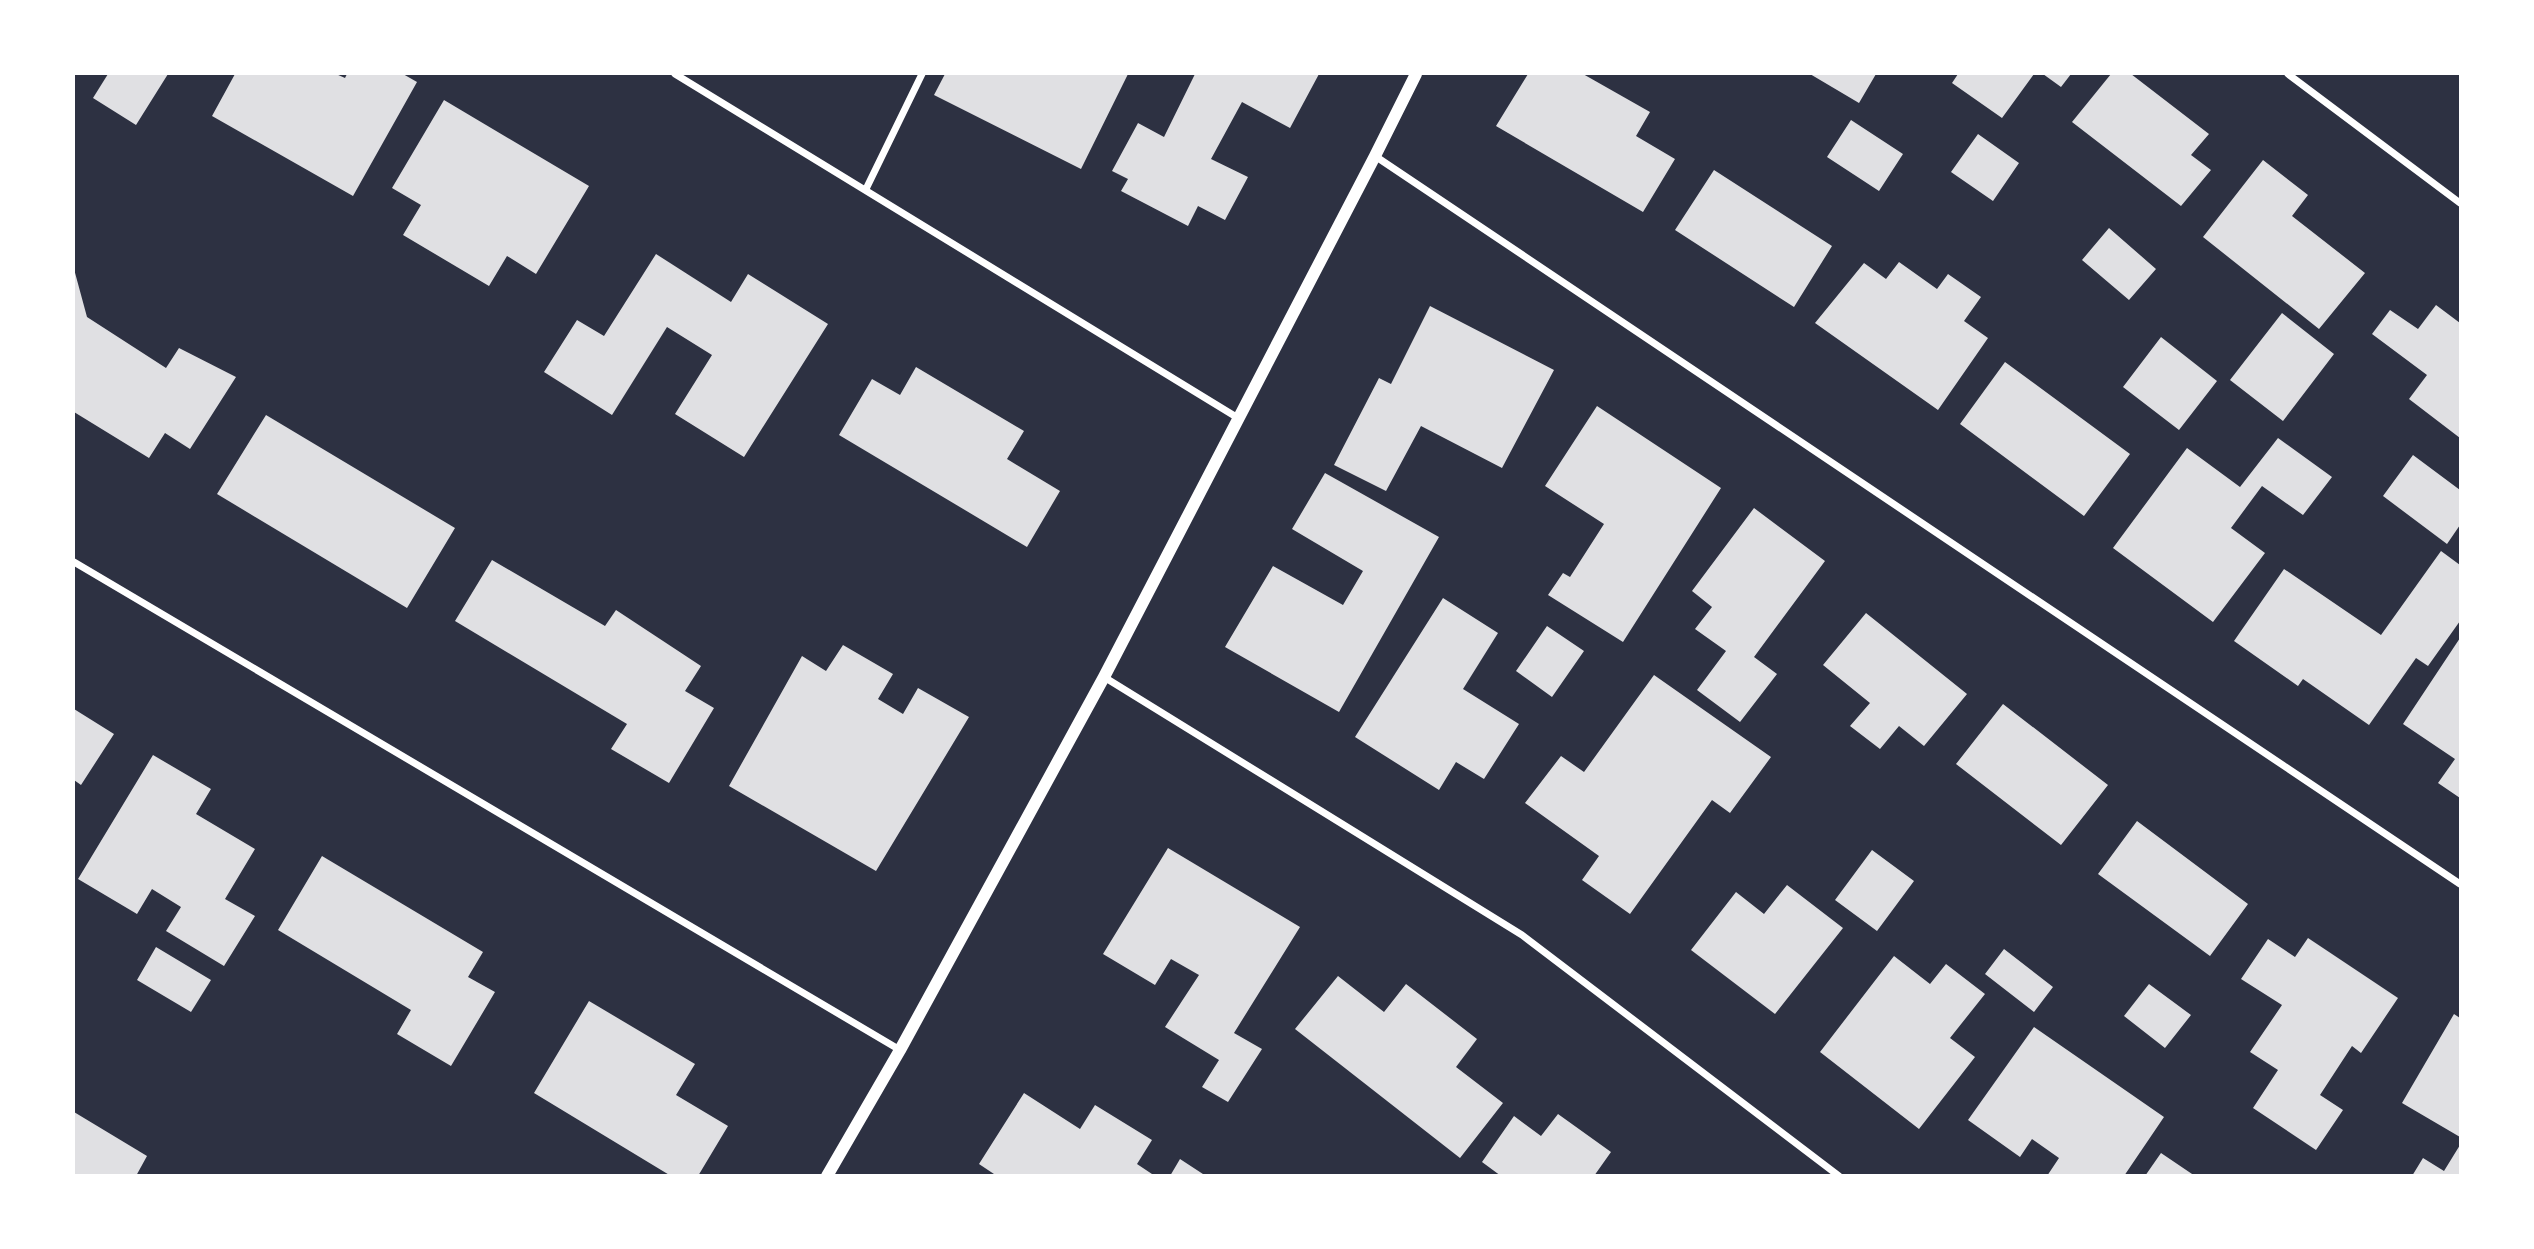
<svg xmlns="http://www.w3.org/2000/svg" width="2534" height="1249" font-family="'Exo 2',sans-serif">
<style>
.building{fill:#e0e0e3}
.lines{fill:none;stroke-linecap:round;stroke-linejoin:round}
.minor{stroke:#fff;stroke-width:7}
.tertiary{stroke:#fff;stroke-width:12}
</style>
<rect width="100%" height="100%" fill="#2d3142"/>
<path class="building" d="M108 74H168L136 125 93 98Z
M235 74H336L345 78 347 74H403L417 82 353 196 212 116Z
M945 74H1128L1081 169 934 95Z
M1195 74H1319L1290 128 1242 102 1211 159 1248 177 1225 220 1198 206 1188 226 1121 191 1128 179 1112 171 1138 123 1164 137Z
M1528 74H1583L1650 112 1636 136 1675 159 1643 212 1496 126Z
M1810 74H1876L1859 103Z
M1958 74H2034L2002 118 1952 83Z
M2043 74H2071L2061 87Z
M2111 74H2131L2209 134 2191 155 2211 170 2181 206 2072 122Z
M444 100 589 186 536 274 507 256 489 286 403 235 421 205 392 188Z
M1851 120 1903 154 1879 191 1827 157Z
M1978 134 2019 163 1993 201 1951 172Z
M2263 160 2308 195 2292 216 2365 273 2319 329 2203 237Z
M1714 170 1832 246 1794 307 1675 230Z
M2109 228 2156 269 2129 300 2082 260Z
M656 254 731 302 748 274 828 324 744 457 675 414 712 355 667 327 612 415 544 372 577 320 604 336Z
M1899 262 1937 289 1948 274 1981 297 1964 321 1988 338 1938 410 1815 323 1864 263 1886 279Z
M74 269 87 317 166 368 179 348 236 377 190 449 165 433 149 458 74 412Z
M2436 305 2460 323V438L2409 399 2427 375 2372 334 2390 310 2418 329Z
M1430 306 1554 370 1502 468 1421 426 1386 491 1334 465 1379 378 1391 384Z
M2282 313 2334 354 2283 421 2230 380Z
M2161 337 2217 381 2179 430 2123 387Z
M2005 362 2130 454 2084 516 1960 424Z
M916 367 1024 431 1007 459 1060 491 1027 547 839 435 872 379 900 395Z
M1597 406 1721 488 1623 642 1548 595 1563 573 1570 577 1604 524 1545 486Z
M266 415 455 528 407 608 217 494Z
M2278 438 2332 477 2303 515 2262 486 2231 528 2265 553 2213 622 2113 548 2187 448 2240 487Z
M2413 455 2460 490V525L2447 544 2383 496Z
M1325 473 1439 537 1339 712 1225 647 1273 566 1343 605 1363 571 1292 529Z
M1754 508 1825 561 1754 657 1777 674 1740 722 1697 690 1726 651 1695 629 1712 607 1692 591Z
M2441 551 2460 565V621L2428 666 2416 658 2369 725 2303 679 2298 686 2234 641 2284 569 2381 635Z
M492 560 605 626 616 610 701 666 685 691 714 708 669 783 611 749 627 724 455 621Z
M1443 598 1498 633 1463 689 1519 724 1484 779 1456 762 1439 790 1355 737Z
M1866 613 1967 694 1924 746 1899 726 1880 749 1850 726 1870 703 1823 665Z
M1547 626 1584 651 1552 697 1516 671Z
M2460 638V798L2438 783 2455 759 2403 724Z
M843 645 893 674 878 699 903 714 918 688 969 717 876 871 729 786 802 656 826 671Z
M1654 675 1771 757 1730 813 1712 800 1630 914 1582 880 1599 856 1525 803 1561 756 1584 772Z
M2003 704 2108 785 2061 845 1956 764Z
M74 709 114 734 81 785 74 780Z
M153 755 211 789 196 814 255 849 225 899 255 916 224 966 166 931 181 907 152 889 137 914 78 879Z
M2137 821 2248 904 2210 956 2098 874Z
M1168 848 1300 927 1234 1033 1262 1049 1228 1102 1202 1087 1219 1060 1165 1027 1199 975 1171 959 1155 985 1103 954Z
M1872 850 1914 881 1877 931 1835 900Z
M322 856 483 952 468 977 495 992 451 1066 397 1034 411 1010 278 930Z
M1787 885 1843 928 1775 1014 1691 950 1736 892 1764 914Z
M2308 938 2398 998 2361 1053 2352 1046 2320 1095 2343 1110 2316 1150 2253 1108 2278 1070 2250 1052 2282 1005 2241 979 2268 939 2295 957Z
M156 947 211 980 191 1012 137 980Z
M2004 949 2053 987 2034 1012 1985 974Z
M1894 956 1930 984 1946 964 1985 994 1950 1038 1975 1057 1919 1129 1820 1052Z
M1338 976 1384 1012 1406 984 1477 1039 1456 1067 1503 1103 1460 1158 1295 1029Z
M2149 984 2191 1015 2165 1048 2124 1016Z
M589 1001 695 1064 676 1095 728 1126 698 1176H671L534 1093Z
M2454 1014 2460 1018V1137L2402 1103Z
M2034 1027 2164 1117 2124 1176H2047L2059 1158 2032 1139 2020 1157 1968 1120Z
M1024 1093 1080 1129 1095 1105 1152 1140 1137 1164 1155 1176H997L979 1164Z
M74 1112 147 1156 136 1176H74Z
M1558 1114 1611 1152 1594 1176H1501L1482 1162 1514 1116 1541 1136Z
M2460 1145V1176H2412L2423 1158 2444 1171Z
M2161 1153 2195 1176H2145Z
M1180 1159 1206 1176H1170Z"/>
<g class="lines">
<path class="minor" d="M675 74 1238 418
M2288 74 2460 203
M1375 156 2460 884
M866 189 922 74
M74 562 900 1050
M1104 677 1522 935 1839 1176"/>
<path class="tertiary" d="M827 1176 900 1050 1104 677 1375 156 1416 74"/>
</g>
<rect width="2534" height="1249" fill="none" stroke="#ffffff" stroke-width="150"/>
</svg>
